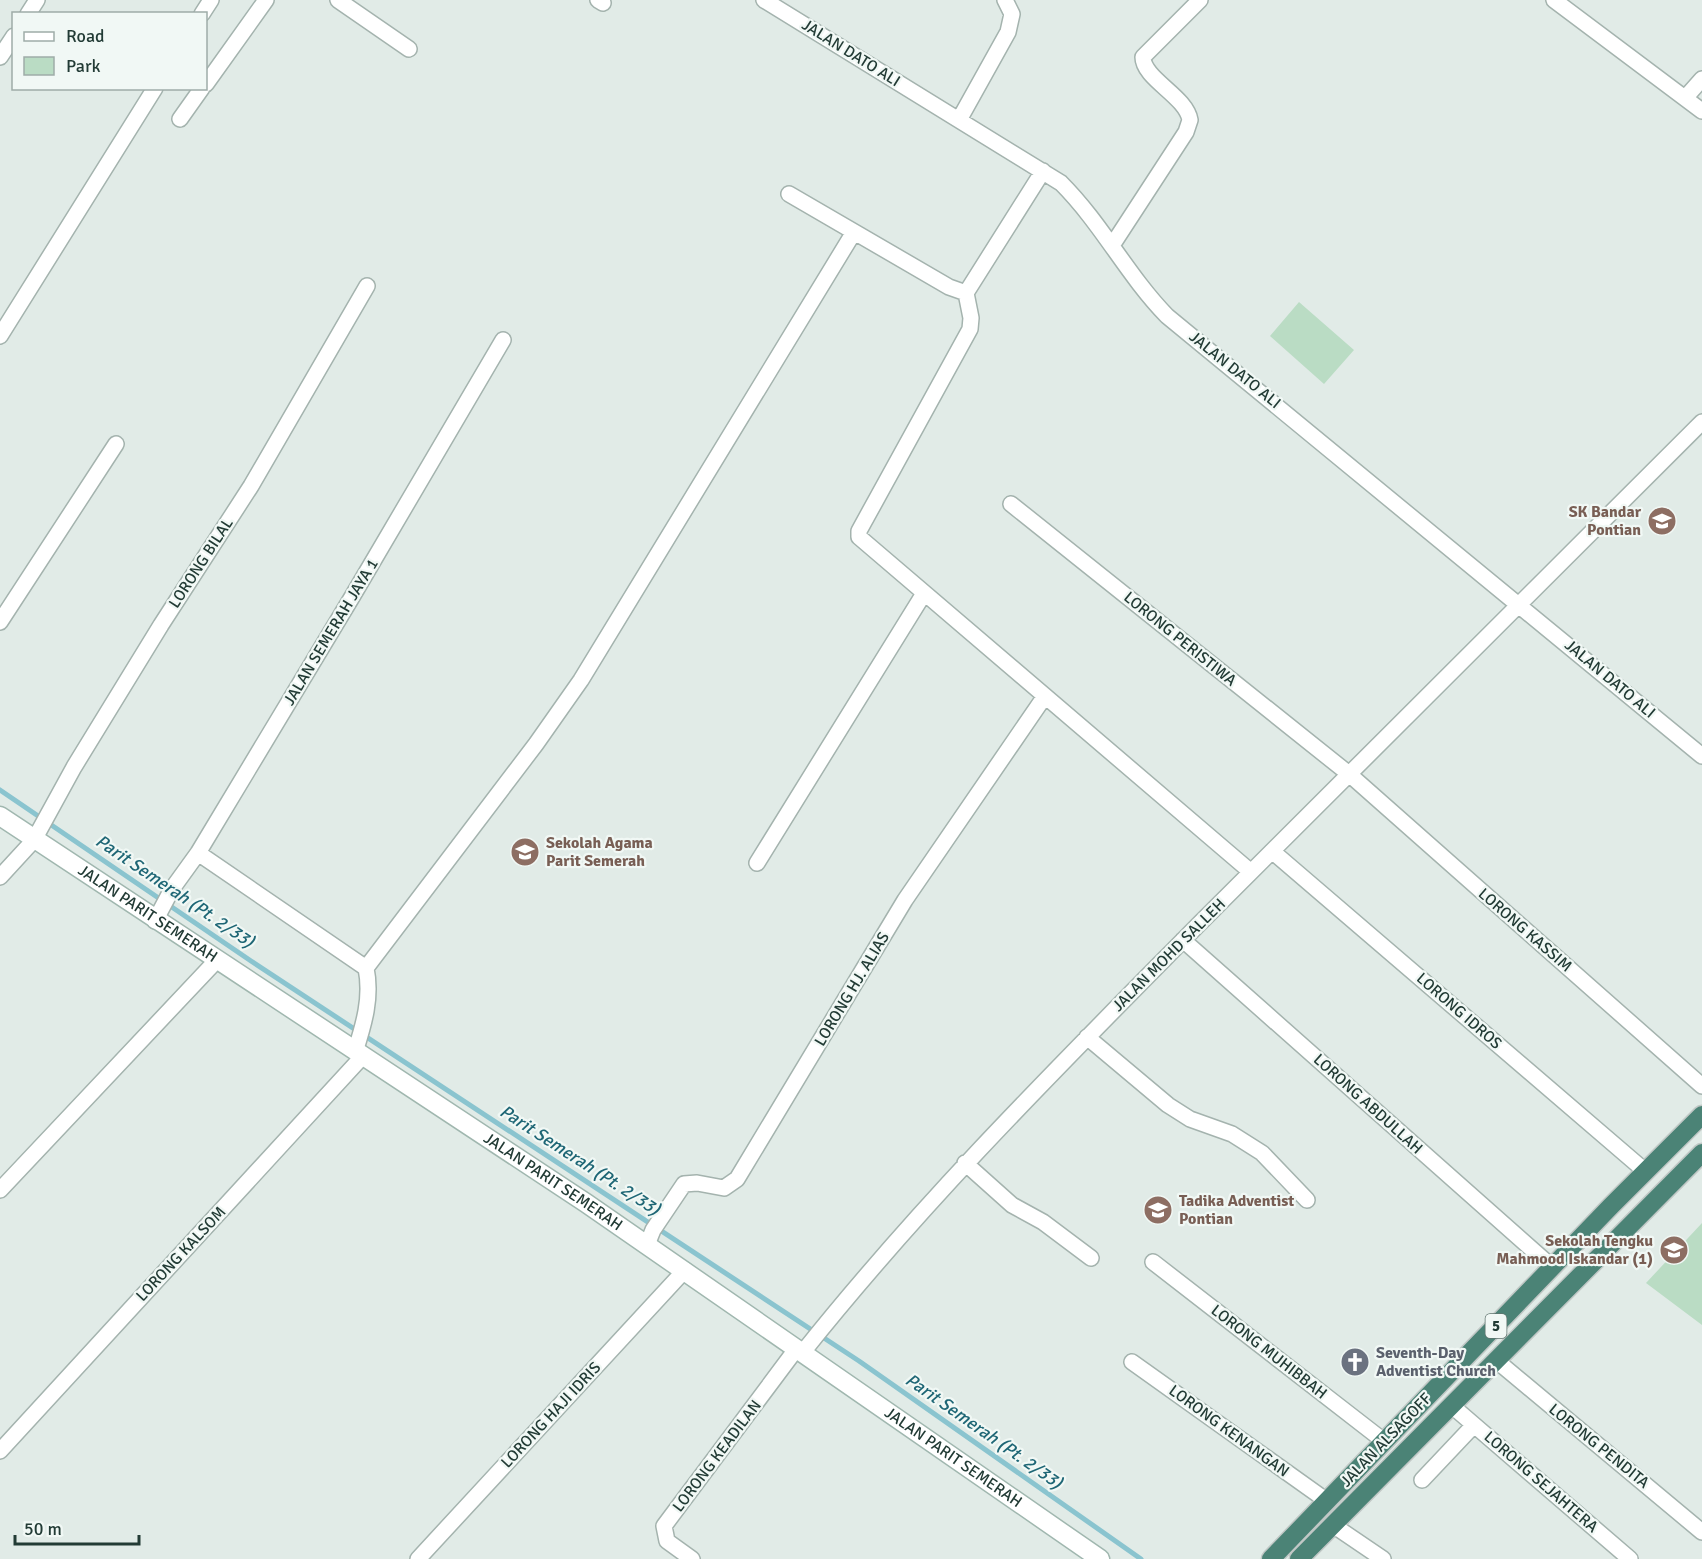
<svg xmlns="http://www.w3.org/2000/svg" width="1702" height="1559" font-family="Signika,sans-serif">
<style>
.green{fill:#badcc4}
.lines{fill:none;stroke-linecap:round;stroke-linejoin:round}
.stream{stroke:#8ac4cf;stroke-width:5}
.minor-casing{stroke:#a4b3ae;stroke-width:18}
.secondary-casing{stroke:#a0b7af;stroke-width:21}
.trunk-casing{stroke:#c1c8c6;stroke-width:21}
.minor{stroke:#fff;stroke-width:15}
.secondary{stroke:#fff;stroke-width:18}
.trunk{stroke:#4b8376;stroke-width:18}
.labels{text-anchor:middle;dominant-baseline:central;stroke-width:4.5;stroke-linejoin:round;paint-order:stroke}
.shield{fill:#f1f8f5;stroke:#60746f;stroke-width:1.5}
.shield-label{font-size:15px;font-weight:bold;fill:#223b35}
.street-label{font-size:16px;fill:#223b35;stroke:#f1f8f5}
.education-label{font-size:16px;font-weight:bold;fill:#785e54;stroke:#f1f8f5;text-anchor:end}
.worship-label{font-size:16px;font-weight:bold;fill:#5b616d;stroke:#f1f8f5;text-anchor:start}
.water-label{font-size:18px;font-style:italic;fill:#1e6675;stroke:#f1f8f5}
</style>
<rect width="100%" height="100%" fill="#e1ebe7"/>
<path class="green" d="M1299 302 1354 350 1324 384 1270 336Z
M1702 1223V1325L1646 1283Z"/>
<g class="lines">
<path class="stream" d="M0 790 251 961 859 1361 1141 1559"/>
<g class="minor-casing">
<path id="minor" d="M338 0 409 49
M598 0 603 3
M764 0 1061 183C1102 224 1127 275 1167 316L1702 756
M1554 0 1702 111
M28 14 37 0
M202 14 211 0
M0 57 14 36
M206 84 266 0
M1686 97 1702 79
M180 119 202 88
M959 120 1008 32 1012 14 1005 0
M789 194 949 287 966 293 1043 171
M1113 244 1186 132 1190 120C1186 96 1143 79 1143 57L1200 0
M966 293 971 318 970 329 859 531V537L1251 872
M0 336 155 88
M1011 504 1349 774 1702 1086
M0 622 116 444
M1272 851 1645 1171
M198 853 366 968C372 997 364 1024 355 1052
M757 863 923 595
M0 877 34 840 74 767 161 625 251 486 367 286
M155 921 172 889 198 853 352 597 503 340
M1183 940 1552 1267
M366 968 536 744 581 680 854 232
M1087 1037 1168 1105 1190 1119 1232 1134 1262 1153 1307 1200
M965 1163 1012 1205 1043 1222 1091 1258
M0 1190 216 961
M647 1245 653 1230 684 1184 697 1183 724 1188 737 1179 905 900 1045 696
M1153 1262 1385 1442
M803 1352C925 1199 1063 1062 1200 923 1367 755 1534 588 1702 422
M1497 1361 1702 1532
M1132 1362 1327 1501
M1451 1405 1630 1559
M0 1451 362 1057
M1422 1480 1474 1425
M1333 1525 1383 1559
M418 1559 685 1270
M692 1559 667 1541 664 1526 797 1348"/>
</g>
<g class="secondary-casing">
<g id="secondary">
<path id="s1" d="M0 816 586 1203 1100 1559"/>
</g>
</g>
<g class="trunk-casing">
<path id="trunk" d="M1271 1559 1611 1206 1702 1115
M1299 1559 1702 1153"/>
</g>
<use href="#minor" class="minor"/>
<use href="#secondary" class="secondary"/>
<use href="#trunk" class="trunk"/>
</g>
<defs>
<g id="school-disc" transform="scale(1.5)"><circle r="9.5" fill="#8d6e63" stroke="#f1f8f5"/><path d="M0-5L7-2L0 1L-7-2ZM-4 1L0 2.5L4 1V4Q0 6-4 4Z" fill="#fff"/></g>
<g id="church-disc" transform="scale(1.5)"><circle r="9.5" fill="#6b7280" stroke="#f1f8f5"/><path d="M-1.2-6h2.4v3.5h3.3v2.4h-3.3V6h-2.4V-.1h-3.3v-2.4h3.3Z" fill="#fff"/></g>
</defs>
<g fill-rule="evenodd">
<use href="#school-disc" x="1662" y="521"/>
<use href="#school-disc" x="525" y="852"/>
<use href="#school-disc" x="1158" y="1210"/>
<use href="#school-disc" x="1674" y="1250"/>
<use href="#church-disc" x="1355" y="1362"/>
</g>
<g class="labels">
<rect class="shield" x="1485.5" y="1314" width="21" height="24" rx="4.5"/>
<g class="shield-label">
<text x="1496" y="1326">5</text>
</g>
<g class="street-label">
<text transform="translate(851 53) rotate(32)">JALAN DATO ALI</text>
<text transform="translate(1235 370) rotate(39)">JALAN DATO ALI</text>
<text transform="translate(201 563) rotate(-57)">LORONG BILAL</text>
<text transform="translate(331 632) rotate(-59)">JALAN SEMERAH JAYA 1</text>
<text transform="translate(1180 639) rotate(39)">LORONG PERISTIWA</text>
<text transform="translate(1610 679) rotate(40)">JALAN DATO ALI</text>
<text stroke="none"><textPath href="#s1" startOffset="177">JALAN PARIT SEMERAH</textPath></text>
<text transform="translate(1525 930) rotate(41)">LORONG KASSIM</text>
<text transform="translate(1169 955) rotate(-45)">JALAN MOHD SALLEH</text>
<text transform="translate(852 989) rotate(-59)">LORONG HJ. ALIAS</text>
<text transform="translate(1459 1011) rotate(41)">LORONG IDROS</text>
<text transform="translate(1368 1104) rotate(42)">LORONG ABDULLAH</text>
<text stroke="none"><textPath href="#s1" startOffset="663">JALAN PARIT SEMERAH</textPath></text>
<text transform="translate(181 1254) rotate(-47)">LORONG KALSOM</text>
<text transform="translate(1269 1352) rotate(38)">LORONG MUHIBBAH</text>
<text transform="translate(551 1415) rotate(-47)">LORONG HAJI IDRIS</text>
<text transform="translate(1229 1431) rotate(36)">LORONG KENANGAN</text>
<text transform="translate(1386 1440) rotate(-46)">JALAN ALSAGOFF</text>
<text transform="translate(1599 1446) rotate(39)">LORONG PENDITA</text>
<text transform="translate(717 1456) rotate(-53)">LORONG KEADILAN</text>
<text stroke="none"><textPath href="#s1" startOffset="1149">JALAN PARIT SEMERAH</textPath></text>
<text transform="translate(1541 1482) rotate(41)">LORONG SEJAHTERA</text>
</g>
<g class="education-label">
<text x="1641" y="512">SK Bandar<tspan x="1641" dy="18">Pontian</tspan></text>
<text x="546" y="843" text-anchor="start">Sekolah Agama<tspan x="546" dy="18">Parit Semerah</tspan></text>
<text x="1179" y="1201" text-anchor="start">Tadika Adventist<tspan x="1179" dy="18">Pontian</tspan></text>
<text x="1653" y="1241">Sekolah Tengku<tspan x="1653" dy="18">Mahmood Iskandar (1)</tspan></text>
</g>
<g class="worship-label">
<text x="1376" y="1353">Seventh-Day<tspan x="1376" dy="18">Adventist Church</tspan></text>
</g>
<g class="water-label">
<text transform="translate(175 891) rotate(34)">Parit Semerah (Pt. 2/33)</text>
<text transform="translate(580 1160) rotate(33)">Parit Semerah (Pt. 2/33)</text>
<text transform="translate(984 1431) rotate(35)">Parit Semerah (Pt. 2/33)</text>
</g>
</g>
<rect x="12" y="12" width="195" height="78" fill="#f1f8f5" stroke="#9eaca8" stroke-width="1.5"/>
<rect x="24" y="32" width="30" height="9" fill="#ffffff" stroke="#9eaca8" stroke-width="1.5"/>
<text x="66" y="42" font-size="18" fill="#223b35">Road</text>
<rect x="24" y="57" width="30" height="18" fill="#badcc4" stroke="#9eaca8" stroke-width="1.5"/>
<text x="66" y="72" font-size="18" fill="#223b35">Park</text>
<path d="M15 1535v9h124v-9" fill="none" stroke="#223b35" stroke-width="3"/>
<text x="24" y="1535" font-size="18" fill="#223b35" stroke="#f1f8f5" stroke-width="4.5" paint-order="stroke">50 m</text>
</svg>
